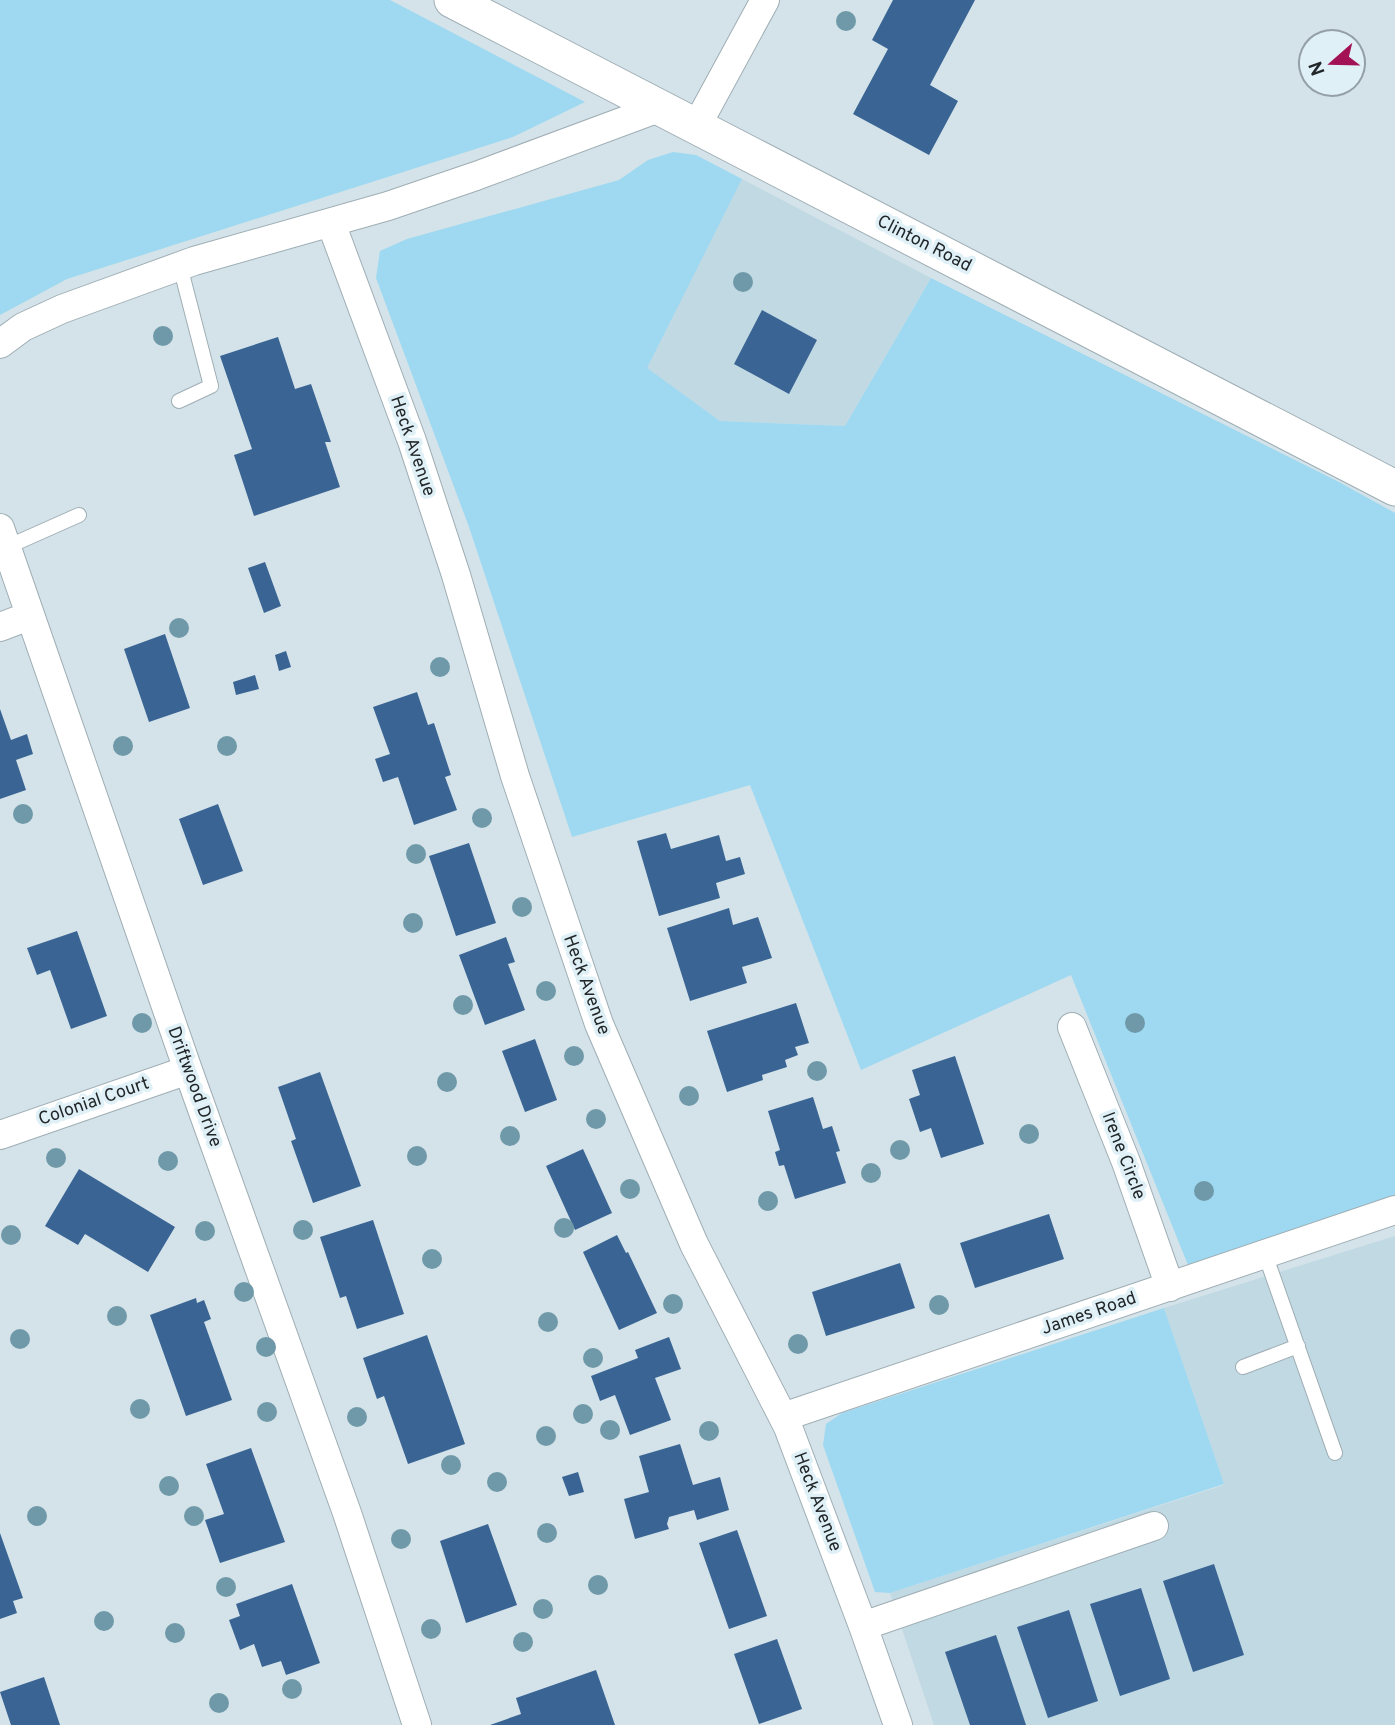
<svg xmlns="http://www.w3.org/2000/svg" width="1395" height="1725" font-family="Overpass,sans-serif">
<style>
.built{fill:#c1d9e3}
.green{fill:#9ed9f1}
.building{fill:#3a6493}
.lines{fill:none;stroke-linecap:round;stroke-linejoin:round}
.service-casing{stroke:#9faeb4;stroke-width:16}
.minor-casing{stroke:#9faeb4;stroke-width:30}
.tertiary-casing{stroke:#9faeb4;stroke-width:37}
.service{stroke:#fff;stroke-width:14}
.minor{stroke:#fff;stroke-width:28}
.tertiary{stroke:#fff;stroke-width:35}
.tree{fill:#6f99a8}
.labels{text-anchor:middle;dominant-baseline:central;stroke-width:7;stroke-linejoin:round;paint-order:stroke}
.street-label{font-size:18px;fill:#212729;stroke:#e0f0f7}
</style>
<rect width="100%" height="100%" fill="#d3e3e9"/>
<path class="built" d="M742 179 931 278 845 426 720 421 646 368Z
M1395 1236V1725H934L890 1593 1224 1485 1164 1308Z"/>
<path class="green" d="M0 0H390L585 102 513 137 67 279 0 315Z
M673 152 696 155 742 179 647 368 720 421 845 426 931 278 1339 482 1395 513V1197L1188 1265 1071 975 861 1070 750 785 572 837 469 527 376 278 380 251 407 239 619 180 648 160Z
M1164 1308 1224 1484 890 1593 875 1592 823 1445 826 1424 842 1413Z"/>
<path class="building" d="M893 0H975L930 85 958 101 929 155 853 114 888 49 872 40Z
M762 310 817 340 789 394 734 364Z
M278 337 295 389 311 384 331 442H325L340 487 254 516 234 455 252 449 220 356Z
M265 562 281 606 264 613 248 568Z
M165 634 190 708 149 722 124 649Z
M286 651 291 667 279 671 275 655Z
M255 675 259 689 236 695 233 682Z
M417 692 428 725 434 723 451 775 445 777 457 810 414 825 398 777 383 782 375 759 390 754 373 707Z
M0 709 11 740 27 734 33 754 16 760 26 790 0 799Z
M218 804 243 871 203 885 179 819Z
M666 833 671 849 719 835 726 861 740 857 745 874 716 883 720 898 659 916 637 841Z
M469 843 496 923 456 936 429 856Z
M729 908 733 925 758 917 772 958 742 967 747 983 690 1001 667 928Z
M77 931 107 1016 71 1029 50 970 37 975 27 948Z
M506 937 515 962 508 964 525 1010 485 1025 459 955Z
M796 1003 809 1043 795 1047 798 1055 785 1060 787 1067 762 1075 763 1080 727 1092 707 1031Z
M535 1039 557 1100 525 1112 502 1051Z
M955 1056 984 1144 941 1158 931 1128 920 1132 909 1099 920 1095 912 1070Z
M320 1072 361 1186 313 1203 291 1141 296 1139 278 1087Z
M813 1097 823 1129 832 1126 840 1151 836 1152 846 1183 795 1199 784 1165 779 1166 775 1152 780 1150 768 1111Z
M583 1149 612 1213 575 1230 546 1166Z
M79 1169 175 1227 148 1272 85 1234 78 1245 45 1226Z
M1049 1214 1064 1259 975 1288 960 1243Z
M373 1220 404 1314 357 1329 346 1296 340 1298 320 1237Z
M617 1235 626 1253 628 1252 657 1313 619 1330 583 1252Z
M900 1263 915 1308 826 1336 812 1292Z
M196 1298 197 1303 204 1300 211 1319 204 1322 232 1400 186 1416 150 1315Z
M427 1335 465 1444 408 1464 384 1396 377 1399 363 1358Z
M669 1337 681 1369 655 1378 671 1420 630 1435 615 1395 600 1401 591 1376 638 1358 635 1350Z
M680 1444 693 1485 720 1477 729 1510 697 1520 694 1510 669 1517 667 1524 669 1529 635 1539 624 1499 649 1492 639 1456Z
M251 1448 285 1542 220 1563 205 1520 224 1514 206 1464Z
M578 1472 584 1492 569 1496 562 1477Z
M488 1524 517 1605 466 1623 440 1541Z
M737 1530 767 1616 729 1629 699 1543Z
M0 1533 23 1598 13 1601 17 1613 0 1619Z
M1214 1564 1244 1655 1193 1672 1163 1581Z
M292 1584 320 1663 286 1675 281 1661 262 1667 254 1644 240 1650 229 1620 240 1616 236 1604Z
M1141 1588 1170 1679 1120 1696 1090 1604Z
M1069 1610 1098 1701 1048 1718 1017 1627Z
M996 1635 1026 1725H970L945 1652Z
M777 1639 802 1709 759 1724 734 1654Z
M596 1670 615 1725H490L521 1714 516 1698Z
M44 1677 60 1725H11L0 1692Z"/>
<g class="lines">
<g class="service-casing">
<path id="service" d="M179 401 211 386 180 266
M7 547 79 515
M1265 1254 1335 1453
M1243 1367 1298 1346"/>
</g>
<g class="minor-casing">
<path id="minor" d="M696 127 765 0
M331 223 412 441 456 575 515 776 599 1024 694 1244 788 1427 863 1626 898 1725
M0 344 23 327 62 309 194 261 388 206 476 176 659 108
M0 528 188 1070 347 1513 417 1725
M0 627 29 616
M1072 1027 1126 1162 1170 1287
M0 1135 188 1070
M783 1417 1395 1210
M863 1626 1154 1526"/>
</g>
<g class="tertiary-casing">
<path id="tertiary" d="M452 0 1395 488"/>
</g>
<use href="#service" class="service"/>
<use href="#minor" class="minor"/>
<use href="#tertiary" class="tertiary"/>
</g>
<g class="tree">
<circle cx="846" cy="21" r="10"/>
<circle cx="743" cy="282" r="10"/>
<circle cx="163" cy="336" r="10"/>
<circle cx="179" cy="628" r="10"/>
<circle cx="440" cy="667" r="10"/>
<circle cx="123" cy="746" r="10"/>
<circle cx="227" cy="746" r="10"/>
<circle cx="23" cy="814" r="10"/>
<circle cx="482" cy="818" r="10"/>
<circle cx="416" cy="854" r="10"/>
<circle cx="522" cy="907" r="10"/>
<circle cx="413" cy="923" r="10"/>
<circle cx="546" cy="991" r="10"/>
<circle cx="463" cy="1005" r="10"/>
<circle cx="142" cy="1023" r="10"/>
<circle cx="1135" cy="1023" r="10"/>
<circle cx="574" cy="1056" r="10"/>
<circle cx="817" cy="1071" r="10"/>
<circle cx="447" cy="1082" r="10"/>
<circle cx="689" cy="1096" r="10"/>
<circle cx="596" cy="1119" r="10"/>
<circle cx="1029" cy="1134" r="10"/>
<circle cx="510" cy="1136" r="10"/>
<circle cx="900" cy="1150" r="10"/>
<circle cx="417" cy="1156" r="10"/>
<circle cx="56" cy="1158" r="10"/>
<circle cx="168" cy="1161" r="10"/>
<circle cx="871" cy="1173" r="10"/>
<circle cx="630" cy="1189" r="10"/>
<circle cx="1204" cy="1191" r="10"/>
<circle cx="768" cy="1201" r="10"/>
<circle cx="564" cy="1228" r="10"/>
<circle cx="303" cy="1230" r="10"/>
<circle cx="205" cy="1231" r="10"/>
<circle cx="11" cy="1235" r="10"/>
<circle cx="432" cy="1259" r="10"/>
<circle cx="244" cy="1292" r="10"/>
<circle cx="673" cy="1304" r="10"/>
<circle cx="939" cy="1305" r="10"/>
<circle cx="117" cy="1316" r="10"/>
<circle cx="548" cy="1322" r="10"/>
<circle cx="20" cy="1339" r="10"/>
<circle cx="798" cy="1344" r="10"/>
<circle cx="266" cy="1347" r="10"/>
<circle cx="593" cy="1358" r="10"/>
<circle cx="140" cy="1409" r="10"/>
<circle cx="267" cy="1412" r="10"/>
<circle cx="583" cy="1414" r="10"/>
<circle cx="357" cy="1417" r="10"/>
<circle cx="610" cy="1430" r="10"/>
<circle cx="709" cy="1431" r="10"/>
<circle cx="546" cy="1436" r="10"/>
<circle cx="451" cy="1465" r="10"/>
<circle cx="497" cy="1482" r="10"/>
<circle cx="169" cy="1486" r="10"/>
<circle cx="37" cy="1516" r="10"/>
<circle cx="194" cy="1516" r="10"/>
<circle cx="547" cy="1533" r="10"/>
<circle cx="401" cy="1539" r="10"/>
<circle cx="598" cy="1585" r="10"/>
<circle cx="226" cy="1587" r="10"/>
<circle cx="543" cy="1609" r="10"/>
<circle cx="104" cy="1621" r="10"/>
<circle cx="431" cy="1629" r="10"/>
<circle cx="175" cy="1633" r="10"/>
<circle cx="523" cy="1642" r="10"/>
<circle cx="292" cy="1689" r="10"/>
<circle cx="219" cy="1703" r="10"/>
</g>
<g class="labels">
<g class="street-label">
<text transform="translate(924 244) rotate(27)">Clinton Road</text>
<text transform="translate(412 446) rotate(71)">Heck Avenue</text>
<text transform="translate(586 985) rotate(70)">Heck Avenue</text>
<text transform="translate(194 1087) rotate(70)">Driftwood Drive</text>
<text transform="translate(94 1102) rotate(-19)">Colonial Court</text>
<text transform="translate(1123 1156) rotate(69)">Irene Circle</text>
<text transform="translate(1089 1314) rotate(-19)">James Road</text>
<text transform="translate(817 1502) rotate(69)">Heck Avenue</text>
</g>
</g>
<g transform="translate(1332 63) rotate(250)"><circle r="33" fill="#e0f0f7" stroke="#94a0a5" stroke-width="2"/>
<path d="M0-5L12 26L0 18L-12 26Z" fill="#a31254"/>
<text y="-10" font-size="19" font-weight="bold" text-anchor="middle" fill="#212729">N</text>
</g>
</svg>
